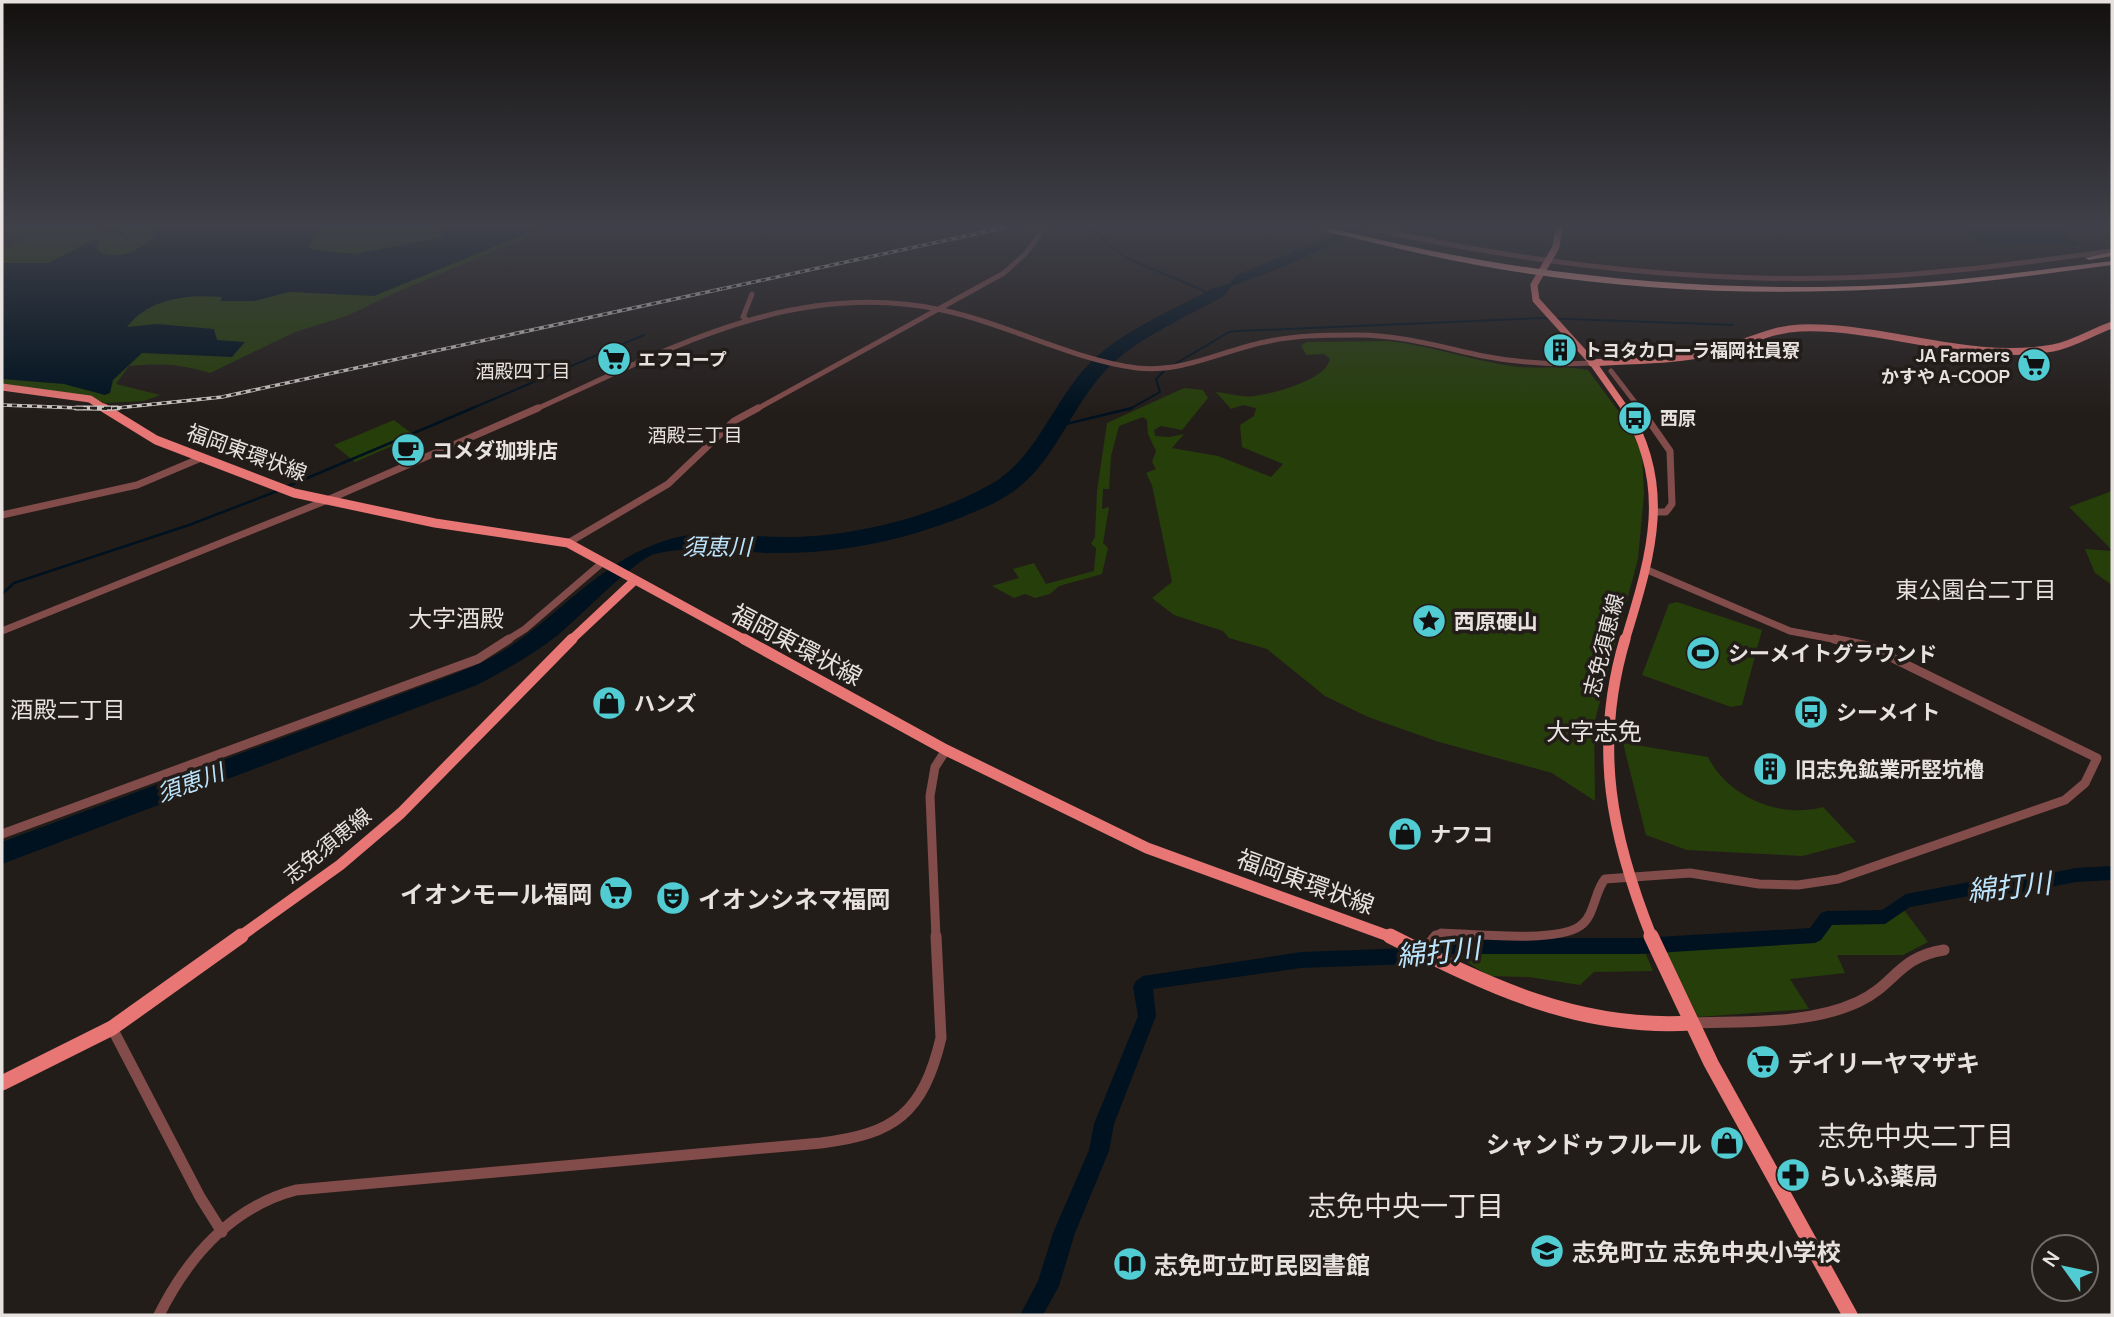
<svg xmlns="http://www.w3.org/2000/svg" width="2114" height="1317" font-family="Manrope,'Noto Sans JP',sans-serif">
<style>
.green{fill:#263e0a}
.water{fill:#00121f}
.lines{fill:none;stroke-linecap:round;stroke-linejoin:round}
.stream-far1{stroke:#00121f;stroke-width:2}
.stream{stroke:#00121f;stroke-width:2.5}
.river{fill:#00121f;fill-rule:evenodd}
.tertiary-far3{stroke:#824c4a;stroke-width:5}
.tertiary-far2{stroke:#824c4a;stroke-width:7}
.tertiary-far1{stroke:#824c4a;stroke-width:9}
.tertiary{stroke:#824c4a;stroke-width:11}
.primary-far3{stroke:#e77674;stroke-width:7}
.primary-far2{stroke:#e77674;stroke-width:9}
.primary-far1{stroke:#e77674;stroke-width:11}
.primary{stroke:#e77674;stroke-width:15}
.motorway{fill:#ef9d99;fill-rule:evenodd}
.rail-far1-casing{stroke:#ccc6c4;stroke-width:3.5}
.rail-casing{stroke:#ccc6c4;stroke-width:5}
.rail-far1{stroke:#231d1a;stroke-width:2;stroke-dasharray:5;stroke-linecap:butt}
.rail{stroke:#231d1a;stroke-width:2.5;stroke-dasharray:7;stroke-linecap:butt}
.labels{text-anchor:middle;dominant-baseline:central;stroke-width:7;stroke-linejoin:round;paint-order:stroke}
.far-poi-label{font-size:18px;font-weight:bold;fill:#e7e2e0;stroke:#231d1a;text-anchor:start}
.far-neighbourhood-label{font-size:19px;fill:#e7e2e0;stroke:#231d1a}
.poi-label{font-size:21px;font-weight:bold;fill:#e7e2e0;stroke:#231d1a;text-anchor:start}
.street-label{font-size:21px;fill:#e7e2e0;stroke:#231d1a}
.water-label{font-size:23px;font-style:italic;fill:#bce5fd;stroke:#231d1a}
.neighbourhood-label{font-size:23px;fill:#e7e2e0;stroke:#231d1a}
.quarter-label{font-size:24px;fill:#e7e2e0;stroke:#231d1a}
.near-street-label{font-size:24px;fill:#e7e2e0;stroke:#231d1a}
.near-poi-label{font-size:24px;font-weight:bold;fill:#e7e2e0;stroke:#231d1a;text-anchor:start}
.near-water-label{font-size:28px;font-style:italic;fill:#bce5fd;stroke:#231d1a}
.near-neighbourhood-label{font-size:28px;fill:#e7e2e0;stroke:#231d1a}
</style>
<rect width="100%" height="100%" fill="#231d1a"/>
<path class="green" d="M6 228H551L392 294 347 316 295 332 210 373C182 364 158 363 129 366L116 384 160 395 144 401 105 403 77 394 2 385V246L9 247 28 236 2 233Z
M1390 341C1431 346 1471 360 1512 366 1538 370 1563 365 1588 370L1628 424 1642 454 1644 494 1638 559 1594 724 1595 801 1552 773 1439 742 1368 717 1325 696 1267 649 1229 638 1223 631 1174 615 1152 598 1172 582 1152 485 1146 473 1156 469 1152 462 1156 451 1148 434 1147 420 1143 417 1119 426 1111 456 1109 489H1103L1102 509 1109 507 1103 543 1108 548 1102 574 1059 586 1050 594 1035 598 1025 594 1014 598 992 586 1019 578 1013 569 1034 563 1046 584 1094 571 1096 548 1091 544 1095 537 1097 491 1107 423 1184 388 1203 390 1208 398 1182 430 1161 426 1154 430 1155 436 1170 437 1184 434 1172 448 1218 456 1271 477 1283 464 1242 447 1240 425 1254 416 1256 408 1243 405 1231 409 1216 392C1228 393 1243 398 1255 396 1275 393 1326 380 1330 359L1324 354 1306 355 1301 345 1308 342Z
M394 420 415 436 355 462 334 445Z
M2112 491V550L2069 507Z
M2085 549 2112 551V585L2095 573Z
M1677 602 1762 630 1742 705 1731 707 1642 675 1669 604Z
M1623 743 1708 757C1728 797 1780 819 1823 807L1856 842 1802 856 1687 850 1646 835Z
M1901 906 1928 942 1903 955H1837L1845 973 1790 979 1809 1009 1698 1017 1660 939 1819 937 1829 919 1891 917Z
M1641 943 1653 971 1594 972 1580 985 1529 977 1489 976 1444 947Z"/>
<path class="water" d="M159 228H321L309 245 310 249 354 254 438 238 444 235 442 231 445 228H540L374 296 289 292 254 301H220L222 297C188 294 149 298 127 327L157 324 214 329 217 340 245 342 232 357 142 353 113 380 110 393 105 395 64 384 2 379V263H48L95 239H99L97 248 100 252C121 262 148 247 159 228Z
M1352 228H1368L1285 266 1232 286 1224 296C1185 318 1138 337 1107 369 1063 415 1055 474 992 504 927 535 849 554 777 553 737 553 694 544 655 554 635 559 579 618 558 635 533 655 505 670 477 685L2 864V842L439 680C465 670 491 660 515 643 566 608 605 559 667 540 704 528 744 537 783 537 850 538 933 517 991 484 1036 459 1053 402 1087 366 1120 331 1172 311 1213 288L1229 284 1237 275Z
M1965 228H2055L2080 245 1983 243Z"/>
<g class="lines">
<path class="stream-far1" d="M103 228 119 232 126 239
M1090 228 1126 258 1209 293
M1175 364 1229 332 1238 331 1541 318 1733 325
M468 410 644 335
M1128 410 1160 392 1156 379 1166 369"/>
<path class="stream" d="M1066 424 1132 408
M286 487 473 408
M2 594 14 583 189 525 280 490"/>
<path class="river" d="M2112 866V880L2076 882 2014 894 1991 892 1910 907 1885 924 1832 925 1821 940 1815 943 1640 954H1440L1410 964 1301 968 1153 989 1156 1016 1114 1124 1109 1151 1075 1233 1059 1286 1043 1315H1020L1038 1281 1053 1233 1089 1150 1094 1124 1138 1016 1133 987 1136 981 1143 976 1301 952 1410 948 1440 938H1640L1810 928 1821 913 1827 911 1882 910 1906 894 1991 878 2014 880 2076 868Z"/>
<path class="tertiary-far3" d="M1028 228 1040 232
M1368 228C1523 262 1678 282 1837 278 1929 276 2021 263 2112 251
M746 319 743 317 752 294
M1611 371 1641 410
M534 410C666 351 792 278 942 310 1008 324 1070 359 1137 368 1183 373 1221 351 1265 342 1295 335 1327 335 1358 335 1401 335 1441 347 1483 356 1519 363 1555 365 1592 363
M755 410 1004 273 1025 254 1045 228"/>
<path class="tertiary-far2" d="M1640 408 1670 451 1672 504 1666 512H1654
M2 515 137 485 201 458
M568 543 668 484 734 421 758 408
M1645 569 1790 631 1843 641
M2 631 325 501 538 408
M506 641 525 629 603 562"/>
<path class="tertiary-far1" d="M2 834 478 659 509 639
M936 938 930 796 935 767 946 750
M1433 938 1441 933C1472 934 1557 943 1580 926 1595 916 1594 892 1605 879L1690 873 1759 884 1798 885 1838 879 2065 800 2085 783 2097 758 1868 646 1834 639"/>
<path class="tertiary" d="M1423 952 1436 936
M1692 1023C1745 1021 1808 1025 1858 1002 1895 985 1898 957 1944 950
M112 1028 200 1197 222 1232
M159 1315C188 1257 232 1207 296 1190L821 1143C895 1134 923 1113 941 1038L936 936"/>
<path class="primary-far3" d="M1559 228 1556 247 1534 285 1536 300 1593 363 1626 410
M1592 363C1632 360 1674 361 1713 352 1743 345 1769 329 1800 328 1885 325 1968 363 2053 348 2074 344 2092 332 2112 325
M2 387 90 399 107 410"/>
<path class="primary-far2" d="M104 408 156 440 294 493 435 523 568 543 747 641
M570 641 634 581
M1625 641C1650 558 1674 488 1625 408"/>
<path class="primary-far1" d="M744 639 946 750 1147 848 1394 938
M1625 639C1593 747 1611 835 1652 938
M238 938 340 865 401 813 572 639"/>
<path class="primary" d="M1390 936C1489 986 1578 1030 1692 1023
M1651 936 1711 1063 1850 1315
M2 1083 112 1028 241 936"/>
<path class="motorway" d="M1318 228H1330C1512 274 1698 294 1886 285 1962 281 2037 270 2112 261V265C2037 275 1961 286 1885 289 1735 297 1583 288 1436 257 1409 251 1381 245 1354 238 1342 235 1328 233 1318 228Z
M2112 252V256L2089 260 2085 258Z"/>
<g class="rail-far1-casing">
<path id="rail-far1" d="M712 291 1003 228
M2 405 107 409 222 397 721 289"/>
</g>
<g class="rail-casing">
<path id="rail" d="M76 408H118"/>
</g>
<use href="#rail-far1" class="rail-far1"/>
<use href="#rail" class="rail"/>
</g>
<linearGradient id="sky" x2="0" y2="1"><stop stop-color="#13100e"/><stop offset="0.55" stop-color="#3f4049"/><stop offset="1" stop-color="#3f4049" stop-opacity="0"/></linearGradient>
<rect width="2114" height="412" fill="url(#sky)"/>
<defs>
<g id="building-disc" transform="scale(1.75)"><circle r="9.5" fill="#51ccd2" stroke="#231d1a"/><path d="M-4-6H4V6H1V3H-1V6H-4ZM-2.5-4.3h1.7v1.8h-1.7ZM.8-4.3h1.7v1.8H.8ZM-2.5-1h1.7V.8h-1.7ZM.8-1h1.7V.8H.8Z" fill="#111"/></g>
<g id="supermarket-disc" transform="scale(1.75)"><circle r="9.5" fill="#51ccd2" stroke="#231d1a"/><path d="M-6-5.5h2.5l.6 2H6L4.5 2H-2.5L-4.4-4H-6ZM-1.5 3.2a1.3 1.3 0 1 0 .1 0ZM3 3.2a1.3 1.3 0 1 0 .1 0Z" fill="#111"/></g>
<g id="bus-disc" transform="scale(1.75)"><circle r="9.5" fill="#51ccd2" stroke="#231d1a"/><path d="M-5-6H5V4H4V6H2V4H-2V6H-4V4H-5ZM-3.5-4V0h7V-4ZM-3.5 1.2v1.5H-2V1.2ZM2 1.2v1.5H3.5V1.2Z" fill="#111"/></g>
<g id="cafe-disc" transform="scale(1.75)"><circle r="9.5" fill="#51ccd2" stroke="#231d1a"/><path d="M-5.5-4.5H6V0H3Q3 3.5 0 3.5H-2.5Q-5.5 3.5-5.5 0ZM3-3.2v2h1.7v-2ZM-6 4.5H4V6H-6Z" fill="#111"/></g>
<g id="sight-disc" transform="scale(1.75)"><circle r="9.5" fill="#51ccd2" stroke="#231d1a"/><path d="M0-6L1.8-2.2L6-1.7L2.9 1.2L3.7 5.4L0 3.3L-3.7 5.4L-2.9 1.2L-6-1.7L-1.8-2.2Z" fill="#111"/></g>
<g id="stadium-disc" transform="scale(1.75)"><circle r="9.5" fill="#51ccd2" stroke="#231d1a"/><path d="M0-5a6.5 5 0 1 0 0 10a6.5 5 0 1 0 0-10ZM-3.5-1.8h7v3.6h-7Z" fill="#111"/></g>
<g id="shop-disc" transform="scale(1.75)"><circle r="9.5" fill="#51ccd2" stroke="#231d1a"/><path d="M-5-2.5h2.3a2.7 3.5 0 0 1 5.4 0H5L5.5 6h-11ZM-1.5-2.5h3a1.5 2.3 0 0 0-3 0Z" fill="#111"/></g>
<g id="theatre-disc" transform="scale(1.75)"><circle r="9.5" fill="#51ccd2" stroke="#231d1a"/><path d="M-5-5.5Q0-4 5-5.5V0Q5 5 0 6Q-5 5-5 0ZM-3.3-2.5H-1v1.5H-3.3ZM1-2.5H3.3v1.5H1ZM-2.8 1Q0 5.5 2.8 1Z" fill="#111"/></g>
<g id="pharmacy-disc" transform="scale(1.75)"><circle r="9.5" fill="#51ccd2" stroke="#231d1a"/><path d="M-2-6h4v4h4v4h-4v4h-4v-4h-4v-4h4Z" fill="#111"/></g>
<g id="school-disc" transform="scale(1.75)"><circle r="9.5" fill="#51ccd2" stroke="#231d1a"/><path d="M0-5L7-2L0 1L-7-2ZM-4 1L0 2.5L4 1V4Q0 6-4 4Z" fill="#111"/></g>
<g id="library-disc" transform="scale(1.75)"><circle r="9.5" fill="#51ccd2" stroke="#231d1a"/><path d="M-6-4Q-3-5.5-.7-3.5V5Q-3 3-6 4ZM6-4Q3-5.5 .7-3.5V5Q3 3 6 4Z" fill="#111"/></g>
</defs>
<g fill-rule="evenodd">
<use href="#building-disc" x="1560" y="350"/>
<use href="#supermarket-disc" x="614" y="359"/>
<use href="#supermarket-disc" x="2034" y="365"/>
<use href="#bus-disc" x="1635" y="418"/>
<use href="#cafe-disc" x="408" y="450"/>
<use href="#sight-disc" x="1429" y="621"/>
<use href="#stadium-disc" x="1703" y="653"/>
<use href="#shop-disc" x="609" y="703"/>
<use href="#bus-disc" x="1811" y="712"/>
<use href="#building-disc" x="1770" y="769"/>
<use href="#shop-disc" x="1405" y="834"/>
<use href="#supermarket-disc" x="616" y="893"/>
<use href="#theatre-disc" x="673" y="898"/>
<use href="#supermarket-disc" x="1763" y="1062"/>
<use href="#shop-disc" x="1727" y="1143"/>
<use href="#pharmacy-disc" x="1793" y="1175"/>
<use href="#school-disc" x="1547" y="1251"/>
<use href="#library-disc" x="1130" y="1264"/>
</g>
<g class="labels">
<g class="far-poi-label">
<text x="1584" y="350">トヨタカローラ福岡社員寮</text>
<text x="2010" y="355" text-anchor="end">JA Farmers<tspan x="2010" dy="21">かすや A-COOP</tspan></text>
<text x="638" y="359">エフコープ</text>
<text x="1660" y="418">西原</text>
</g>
<g class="far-neighbourhood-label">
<text x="523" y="371">酒殿四丁目</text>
<text x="695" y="435">酒殿三丁目</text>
</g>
<g class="poi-label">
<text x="432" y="450">コメダ珈琲店</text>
<text x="1454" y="621">西原硬山</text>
<text x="1728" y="653">シーメイトグラウンド</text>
<text x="634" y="703">ハンズ</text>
<text x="1836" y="712">シーメイト</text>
<text x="1795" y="769">旧志免鉱業所竪坑櫓</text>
<text x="1430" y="834">ナフコ</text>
</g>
<g class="street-label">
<text transform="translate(247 452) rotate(20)">福岡東環状線</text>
<text transform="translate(1603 645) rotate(-76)">志免須恵線</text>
<text transform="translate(327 845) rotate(-39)">志免須恵線</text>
</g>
<g class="water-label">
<text x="717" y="546">須恵川</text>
<text transform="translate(190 782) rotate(-20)">須恵川</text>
</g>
<g class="neighbourhood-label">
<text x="1976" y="589">東公園台二丁目</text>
<text x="68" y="709">酒殿二丁目</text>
</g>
<g class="quarter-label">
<text x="456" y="617">大字酒殿</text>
<text x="1594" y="730">大字志免</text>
</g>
<g class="near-street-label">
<text transform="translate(797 644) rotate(28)">福岡東環状線</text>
<text transform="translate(1306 881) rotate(20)">福岡東環状線</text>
</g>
<g class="near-poi-label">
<text x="592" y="893" text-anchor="end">イオンモール福岡</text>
<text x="698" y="898">イオンシネマ福岡</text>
<text x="1788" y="1062">デイリーヤマザキ</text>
<text x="1702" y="1143" text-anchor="end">シャンドゥフルール</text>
<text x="1818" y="1175">らいふ薬局</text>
<text x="1572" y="1251">志免町立 志免中央小学校</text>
<text x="1154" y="1264">志免町立町民図書館</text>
</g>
<g class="near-water-label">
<text transform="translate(2009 886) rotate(-6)">綿打川</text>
<text transform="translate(1438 951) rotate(-6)">綿打川</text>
</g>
<g class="near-neighbourhood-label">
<text x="1916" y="1135">志免中央二丁目</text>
<text x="1406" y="1205">志免中央一丁目</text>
</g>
</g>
<rect width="2114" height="1317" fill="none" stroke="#e7e2e0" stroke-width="7"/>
<g transform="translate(2065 1268) rotate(303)"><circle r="33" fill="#231d1a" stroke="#716c69" stroke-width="2"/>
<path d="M0-5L12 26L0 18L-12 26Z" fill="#51ccd2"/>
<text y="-10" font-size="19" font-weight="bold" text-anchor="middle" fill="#e7e2e0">N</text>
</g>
</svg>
